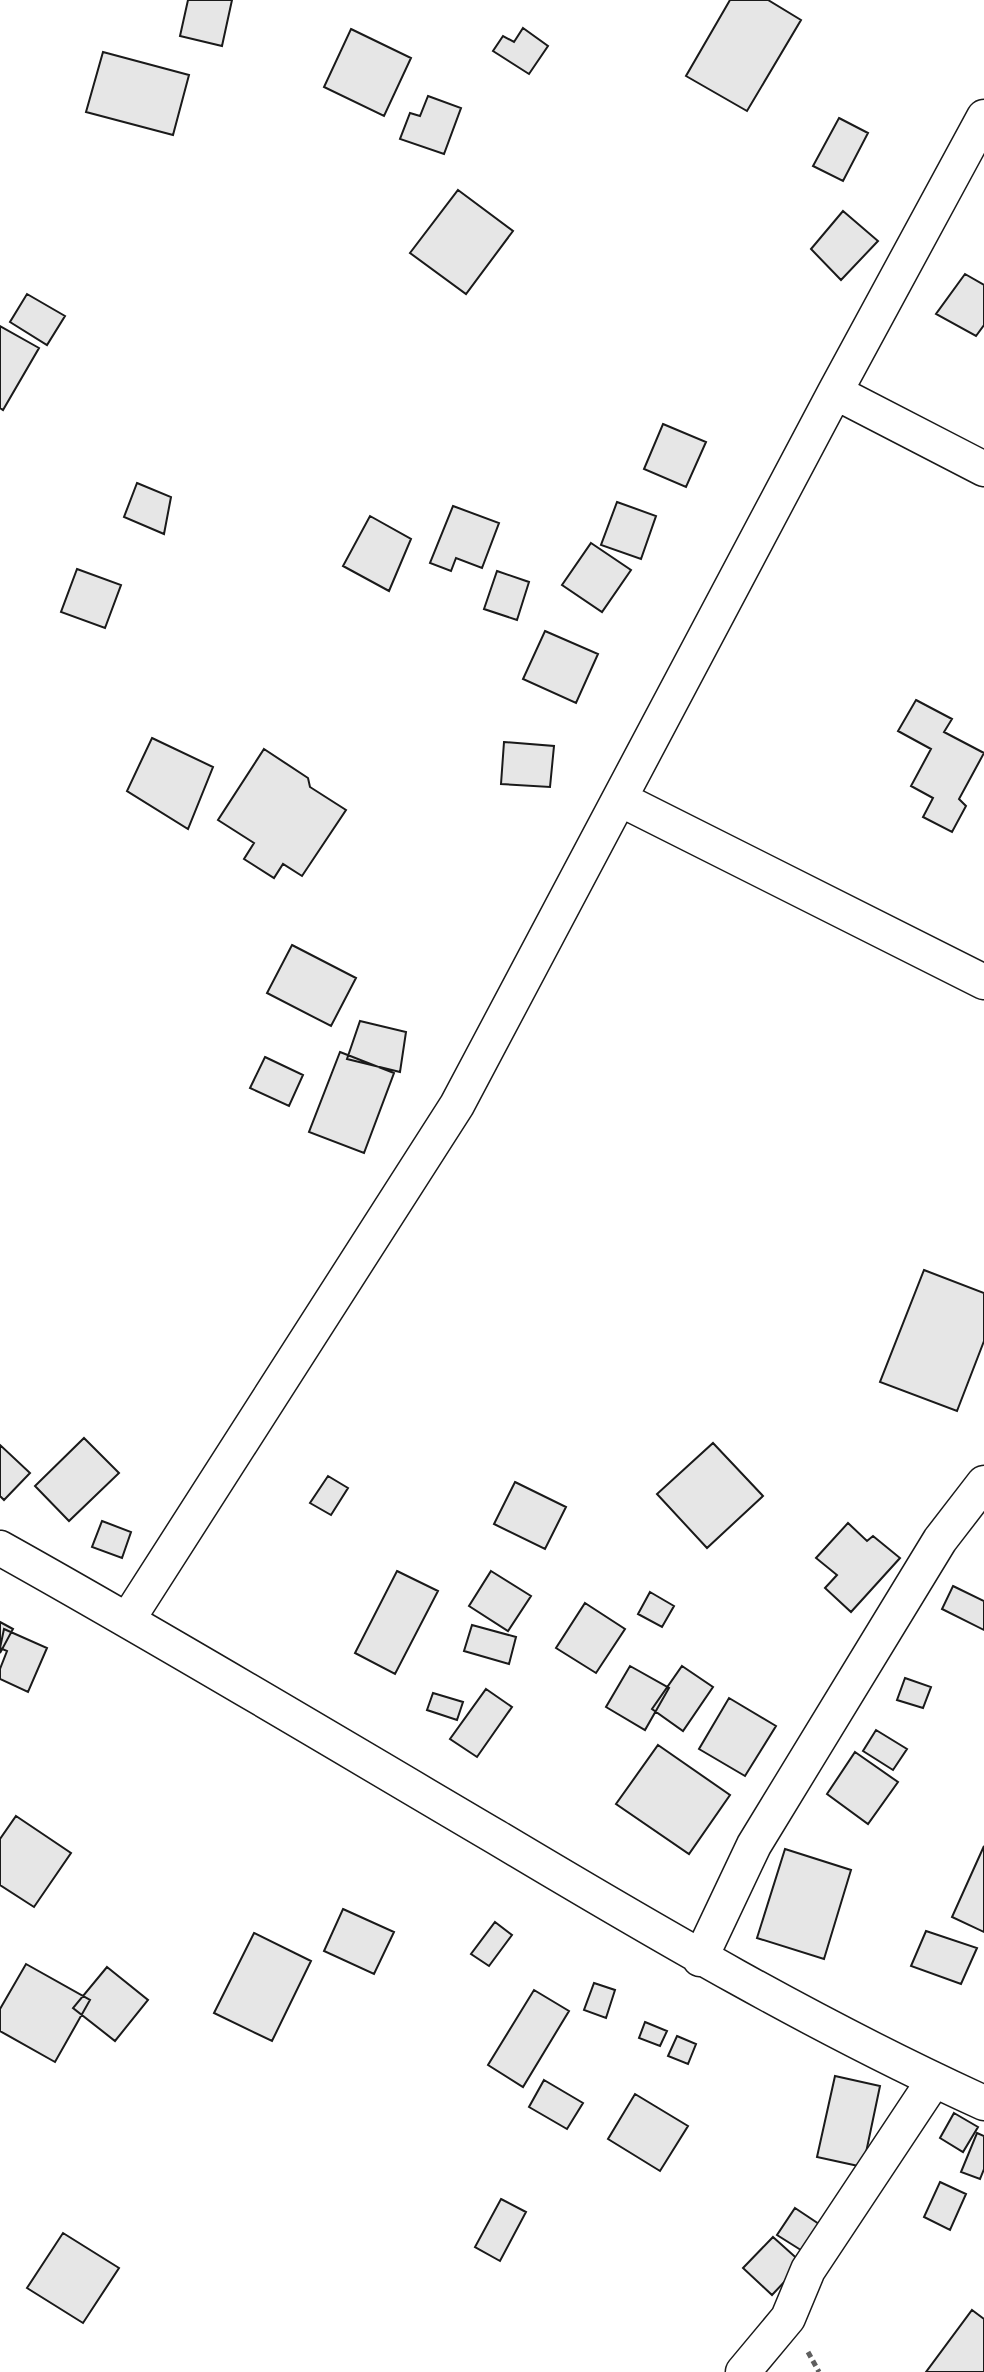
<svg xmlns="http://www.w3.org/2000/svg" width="984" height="2372" font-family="'PT Sans Narrow',sans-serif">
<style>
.building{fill:#e6e6e6;stroke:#1a1a1a;stroke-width:2}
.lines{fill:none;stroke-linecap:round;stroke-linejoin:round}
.minor-casing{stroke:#1a1a1a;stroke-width:37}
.path{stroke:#5f5f5f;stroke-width:5;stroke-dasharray:6 4;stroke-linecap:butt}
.minor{stroke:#fff;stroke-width:34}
</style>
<rect width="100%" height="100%" fill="#fff"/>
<path class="building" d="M188 0H232L222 46 180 36Z
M730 0H768L801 20 747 111 686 76Z
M523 28 548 46 529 74 493 51 503 36 514 42Z
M351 29 411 58 384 116 324 87Z
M103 52 189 75 173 135 86 112Z
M428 96 461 108 444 154 400 139 410 113 420 116Z
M839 118 868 133 843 181 813 166Z
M458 190 513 231 466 294 410 253Z
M843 211 878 241 841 280 811 249Z
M965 274 984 285V325L976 336 936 314Z
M27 294 65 316 47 345 10 322Z
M0 326 39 348 3 410 0 408Z
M663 424 706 442 686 487 644 469Z
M137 483 171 497 164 534 124 517Z
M617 502 656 516 641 559 601 545Z
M453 506 499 523 482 568 456 558 451 571 430 563Z
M370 516 411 539 389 591 343 566Z
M591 543 631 570 602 612 562 585Z
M77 569 121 585 105 628 61 612Z
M497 571 529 582 517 620 484 609Z
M545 631 598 654 576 703 523 679Z
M916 700 952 719 944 732 984 753 959 799 966 806 952 832 923 817 933 798 911 786 931 749 898 731Z
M152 738 213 767 188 829 127 791Z
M504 742 554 746 550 787 501 784Z
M264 749 308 778 310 787 346 810 302 876 283 864 274 878 244 859 254 843 218 820Z
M292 945 356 978 331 1026 267 993Z
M360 1021 406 1032 400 1072 347 1059Z
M340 1052 394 1073 364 1153 309 1132Z
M265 1057 303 1075 289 1106 250 1088Z
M924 1270 984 1293V1341L957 1411 880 1382Z
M84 1438 119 1473 69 1521 35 1486Z
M713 1443 763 1496 707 1548 657 1494Z
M0 1445 30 1473 4 1500 0 1496Z
M328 1476 348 1488 331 1515 310 1503Z
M515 1482 566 1507 545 1549 494 1524Z
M102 1521 131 1532 122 1558 92 1547Z
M848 1523 867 1541 873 1536 900 1558 851 1612 825 1588 837 1575 816 1558Z
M397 1571 438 1591 395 1674 355 1653Z
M491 1571 531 1596 508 1631 469 1606Z
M953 1586 984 1601V1630L942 1609Z
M650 1592 674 1606 662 1627 638 1614Z
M585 1603 625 1629 596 1673 556 1648Z
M0 1622 13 1629 0 1653Z
M472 1625 516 1637 509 1664 464 1651Z
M4 1629 47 1648 28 1692 0 1679V1669L7 1651 0 1648Z
M630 1666 669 1688 645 1730 606 1707Z
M682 1666 713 1687 683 1731 652 1709Z
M905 1678 931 1687 923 1708 897 1700Z
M486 1689 512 1707 477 1757 450 1739Z
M433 1693 463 1702 457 1720 427 1710Z
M729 1698 776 1726 745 1776 699 1749Z
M876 1730 907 1749 893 1770 863 1751Z
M658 1745 730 1795 689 1854 616 1804Z
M855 1752 898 1782 868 1824 827 1794Z
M16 1816 71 1853 34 1907 0 1885V1839Z
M984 1846V1932L952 1917Z
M785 1849 851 1870 824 1959 757 1938Z
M343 1909 394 1932 374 1974 324 1951Z
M495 1922 512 1935 489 1966 471 1954Z
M926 1931 977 1948 961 1984 911 1966Z
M254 1933 311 1961 272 2041 214 2013Z
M26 1964 90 2000 55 2062 0 2031V2009Z
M107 1967 148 2000 115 2041 73 2008Z
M594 1983 615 1990 606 2018 584 2010Z
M534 1990 569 2011 523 2087 488 2065Z
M645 2022 667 2031 660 2046 639 2038Z
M677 2036 696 2044 688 2064 668 2056Z
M835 2076 880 2086 863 2167 817 2157Z
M544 2080 583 2103 567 2129 529 2107Z
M635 2094 688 2126 660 2171 608 2139Z
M954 2113 978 2127 963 2152 940 2138Z
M977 2133 984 2136V2169L980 2179 961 2172Z
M940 2182 966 2194 950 2230 924 2217Z
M501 2199 526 2212 500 2261 475 2247Z
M795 2208 822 2226 804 2252 777 2235Z
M63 2233 119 2268 83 2323 27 2288Z
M773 2237 802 2263 772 2295 743 2268Z
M972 2310 984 2319V2372H926Z"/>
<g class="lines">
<g class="minor-casing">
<path id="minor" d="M835 392 984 469
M620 799 984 982
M0 1548C167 1641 331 1740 496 1837 655 1932 815 2026 984 2103
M128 1619 457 1105 835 392 984 117
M700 1959 754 1845 940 1540 984 1483
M743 2372 788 2318 808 2270 934 2080"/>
</g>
<path class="path" d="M808 2352 819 2372"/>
<use href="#minor" class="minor"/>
</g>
</svg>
